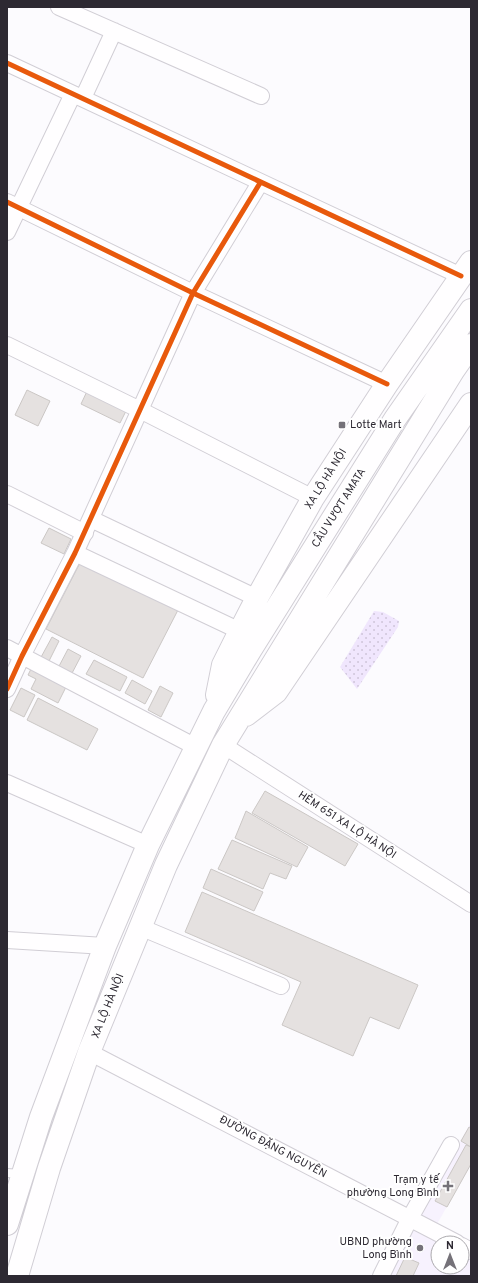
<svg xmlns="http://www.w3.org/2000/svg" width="478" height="1283" font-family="Overpass,sans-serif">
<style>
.built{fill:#f7f2fe}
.grass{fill:url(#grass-dots)}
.building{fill:#e5e1e0;stroke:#cbc7c5}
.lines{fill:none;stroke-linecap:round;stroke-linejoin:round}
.lane-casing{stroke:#d1ced5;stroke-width:10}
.street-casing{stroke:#d1ced5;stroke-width:18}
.highway-casing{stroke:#d1ced5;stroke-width:24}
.lane{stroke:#fffeff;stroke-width:8}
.street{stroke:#fffeff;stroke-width:16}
.highway{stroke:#fffeff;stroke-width:22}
.cycleway-casing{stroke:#fff;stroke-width:8}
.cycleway{stroke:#e8590c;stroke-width:5}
.poi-dot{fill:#757279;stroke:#fff;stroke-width:1.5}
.labels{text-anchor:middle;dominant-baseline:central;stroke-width:4;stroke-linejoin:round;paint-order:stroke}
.poi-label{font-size:11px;fill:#2d2932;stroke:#fff;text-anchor:end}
.street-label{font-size:11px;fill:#2d2932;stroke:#fff}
</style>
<defs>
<pattern id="grass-dots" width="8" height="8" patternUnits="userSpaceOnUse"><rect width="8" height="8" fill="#f0e6fd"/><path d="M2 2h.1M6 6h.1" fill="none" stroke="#cec5d9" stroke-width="1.8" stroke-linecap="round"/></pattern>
</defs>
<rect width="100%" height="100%" fill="#fcfbfe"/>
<path class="built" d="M471 1122V1164L437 1224 420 1215Z
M413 1227 443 1243H438V1267H462V1253L471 1258V1276H388Z"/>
<path class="grass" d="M374 611 383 612 399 621 398 627 357 689 340 667Z"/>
<path class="building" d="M89 387 128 407 120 423 81 404Z
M27 390 50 401 38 426 15 415Z
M49 528 71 539 64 554 41 543Z
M81 561 178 610 143 678 46 629Z
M52 637 59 641 48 663 40 659Z
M68 649 81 656 70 677 57 670Z
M94 660 127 677 120 691 86 674Z
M34 663 69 681 58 703 31 689 36 679 28 675Z
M132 680 152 691 145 704 125 693Z
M160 686 173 693 161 717 148 710Z
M21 688 35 695 24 717 10 710Z
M38 698 98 729 87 750 27 720Z
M265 791 358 844 345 866 252 813Z
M246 811 308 847 297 867 235 838Z
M232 840 292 866 286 879 270 873 263 889 218 869Z
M211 869 263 892 254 911 203 888Z
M202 892 418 985 399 1029 370 1017 353 1056 282 1025 301 982 185 932Z
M469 1127 471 1128V1147L461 1141Z
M466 1145 471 1147V1164L447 1207 435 1201Z
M405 1257 419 1263 413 1276H396Z"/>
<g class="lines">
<g class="lane-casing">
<path id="lane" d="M7 1173 21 1174"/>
</g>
<g class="street-casing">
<path id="street" d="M59 7 261 96
M7 63 461 276
M83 98 114 31
M7 202 193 293 387 384
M7 232 73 94
M7 345 140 410 313 498
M7 494 85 533
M91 519 257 598
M75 553 240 631
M7 648 196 747
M7 689 22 656 75 553 193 293 260 183
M223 745 471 904
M7 783 148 845
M140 927 281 986
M7 940 105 946
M89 1052 457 1243
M462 1246 471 1251
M381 1276 410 1218 451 1145"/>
</g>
<g class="highway-casing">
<path id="highway" d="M217 695 223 665 240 631 257 598 313 498 387 384 471 262
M246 715 276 692 471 404
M7 1224 41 1117 105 946 148 845 214 711 251 649 395 419 471 310
M17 1276 49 1168 89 1052 166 865 223 745 453 371 471 345"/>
</g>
<use href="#lane" class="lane"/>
<use href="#street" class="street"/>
<use href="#highway" class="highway"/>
<g class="cycleway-casing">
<path id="cycleway" d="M7 63 461 276
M7 202 193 293 387 384
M7 689 22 656 75 553 193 293 260 183"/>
</g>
<use href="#cycleway" class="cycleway"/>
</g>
<g class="poi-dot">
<rect x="338" y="421" width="8" height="8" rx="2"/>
<path d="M446 1180h4v4h4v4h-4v4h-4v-4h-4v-4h4z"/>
<circle cx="420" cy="1248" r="4"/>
</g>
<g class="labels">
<g class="poi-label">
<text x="350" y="425" text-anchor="start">Lotte Mart</text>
<text x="439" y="1180">Trạm y tế<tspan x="439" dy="13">phường Long Bình</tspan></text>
<text x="412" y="1242">UBND phường<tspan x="412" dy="13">Long Bình</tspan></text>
</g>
<g class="street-label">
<text transform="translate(326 479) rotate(-58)">XA LỘ HÀ NỘI</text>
<text transform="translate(339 508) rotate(-58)">CẦU VƯỢT AMATA</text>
<text transform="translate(347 825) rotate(33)">HẺM 651 XA LỘ HÀ NỘI</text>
<text transform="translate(108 1006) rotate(-68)">XA LỘ HÀ NỘI</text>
<text transform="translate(273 1147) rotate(28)">ĐƯỜNG ĐẶNG NGUYÊN</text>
</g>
</g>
<rect width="478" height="1283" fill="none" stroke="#2d2932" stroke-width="16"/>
<g transform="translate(450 1255)"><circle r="19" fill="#ffffff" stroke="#aba9ad"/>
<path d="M0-3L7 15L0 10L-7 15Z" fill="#757279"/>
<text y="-6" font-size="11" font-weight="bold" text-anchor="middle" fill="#2d2932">N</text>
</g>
</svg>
